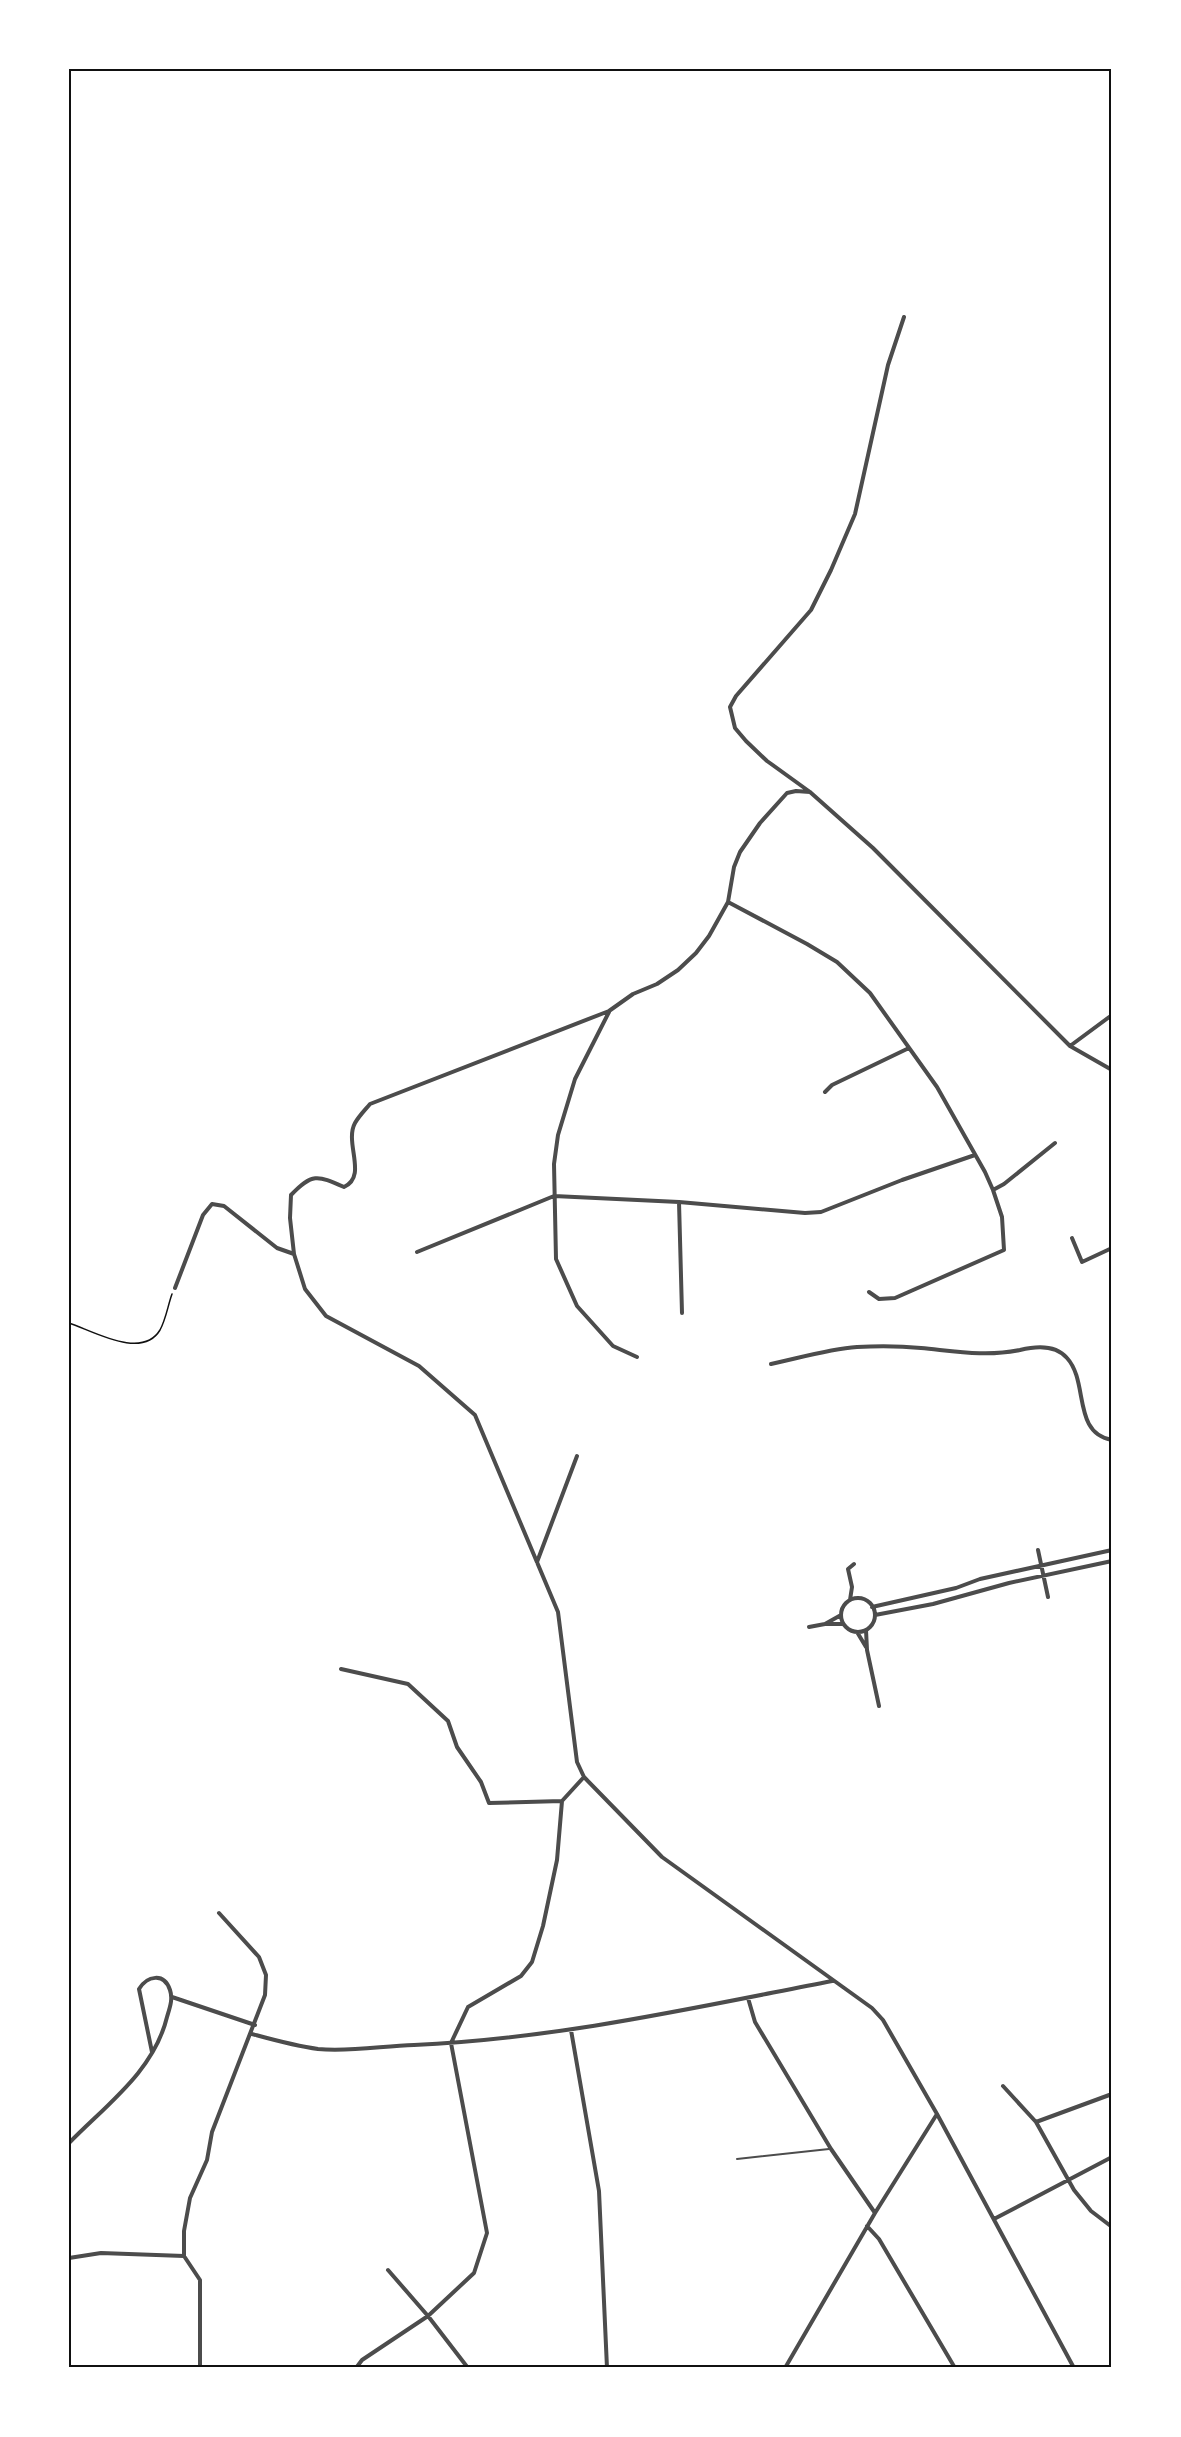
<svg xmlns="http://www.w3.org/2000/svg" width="1181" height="2437" font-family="Rubik,sans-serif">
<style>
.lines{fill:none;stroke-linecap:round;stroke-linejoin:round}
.path{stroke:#111;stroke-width:1.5}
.service{stroke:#4c4c4c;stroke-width:2}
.minor{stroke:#4c4c4c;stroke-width:4}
.neatline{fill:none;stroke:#111;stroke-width:2}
</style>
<rect width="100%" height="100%" fill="#fff"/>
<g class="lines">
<path class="path" d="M69 1323C93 1331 142 1360 160 1330 166 1319 168 1305 172 1294"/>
<path class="service" d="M737 2159 829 2149"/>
<path class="minor" d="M904 317 888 365 855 514 831 570 811 610 736 696 730 707 735 728 746 741 767 761 810 792 873 848 1070 1046 1112 1070
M810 792 796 791 787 793 760 823 740 852 734 867 728 902 709 936 696 953 678 970 657 984 633 994 609 1011 370 1104C365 1110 359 1116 355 1123 344 1143 368 1176 344 1187 317 1175 312 1173 291 1195L290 1218 294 1254 305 1289 326 1316 419 1366 475 1415 558 1612 577 1762 584 1777 662 1857 872 2008 883 2020 937 2114 1074 2368
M728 902 807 944 837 962 870 993 937 1087 985 1172 993 1190 1002 1217 1004 1250 895 1298 879 1299 869 1292
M609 1012 575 1079 558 1135 554 1164 556 1259 577 1306 613 1346 637 1357
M1070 1046 1112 1015
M825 1092 832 1085 909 1048
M993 1190 1004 1184 1055 1143
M679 1202 682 1313
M1072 1238 1082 1262 1112 1248
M417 1252 554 1196 679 1202 805 1213 821 1212 902 1180 975 1155
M175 1288 203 1215 212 1204 224 1206 277 1248 294 1254
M771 1364C799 1358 829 1349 857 1347 877 1346 900 1346 921 1348 954 1351 986 1357 1020 1350 1036 1346 1055 1344 1067 1358 1089 1382 1072 1433 1112 1440
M1038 1550 1048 1597
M537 1562 577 1456
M841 1615a17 17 0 1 1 34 0a17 17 0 1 1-34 0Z
M850 1600 852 1587 848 1569 854 1564
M872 1607 956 1588 980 1579 1112 1550
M875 1615 933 1604 1009 1583 1112 1561
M825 1624 841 1615
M809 1627 825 1624H843
M866 1630 867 1650 879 1706
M857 1632 866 1647
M341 1669 408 1684 448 1721 457 1747 481 1782 489 1803 562 1801
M172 1997 255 2025
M748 1998 755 2022 831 2149 875 2213
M571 2030 599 2191 607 2368
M252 2034C274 2040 295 2046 318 2049 350 2052 382 2046 414 2045 555 2039 693 2008 832 1981
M1003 2086 1036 2122 1074 2190 1091 2211 1112 2227
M1036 2122 1112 2094
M69 2143C106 2105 154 2071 167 2017 170 2007 173 1999 170 1990 164 1972 147 1976 139 1989L152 2052
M994 2219 1112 2157
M867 2226 879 2239 955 2368
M69 2258 101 2253 184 2256
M388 2270 428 2316 468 2368
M200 2368V2280L184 2256V2231L190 2198 207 2160 212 2132 265 1995 266 1975 259 1957 219 1913
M356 2368 362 2360 428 2316 474 2273 487 2233 451 2043 468 2007 521 1976 532 1962 543 1926 557 1860 562 1801 584 1777
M785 2368 875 2213 937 2114"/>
</g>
<rect width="1181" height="2437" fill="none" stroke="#ffffff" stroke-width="141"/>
<rect x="70" y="70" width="1040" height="2296" class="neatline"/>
</svg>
